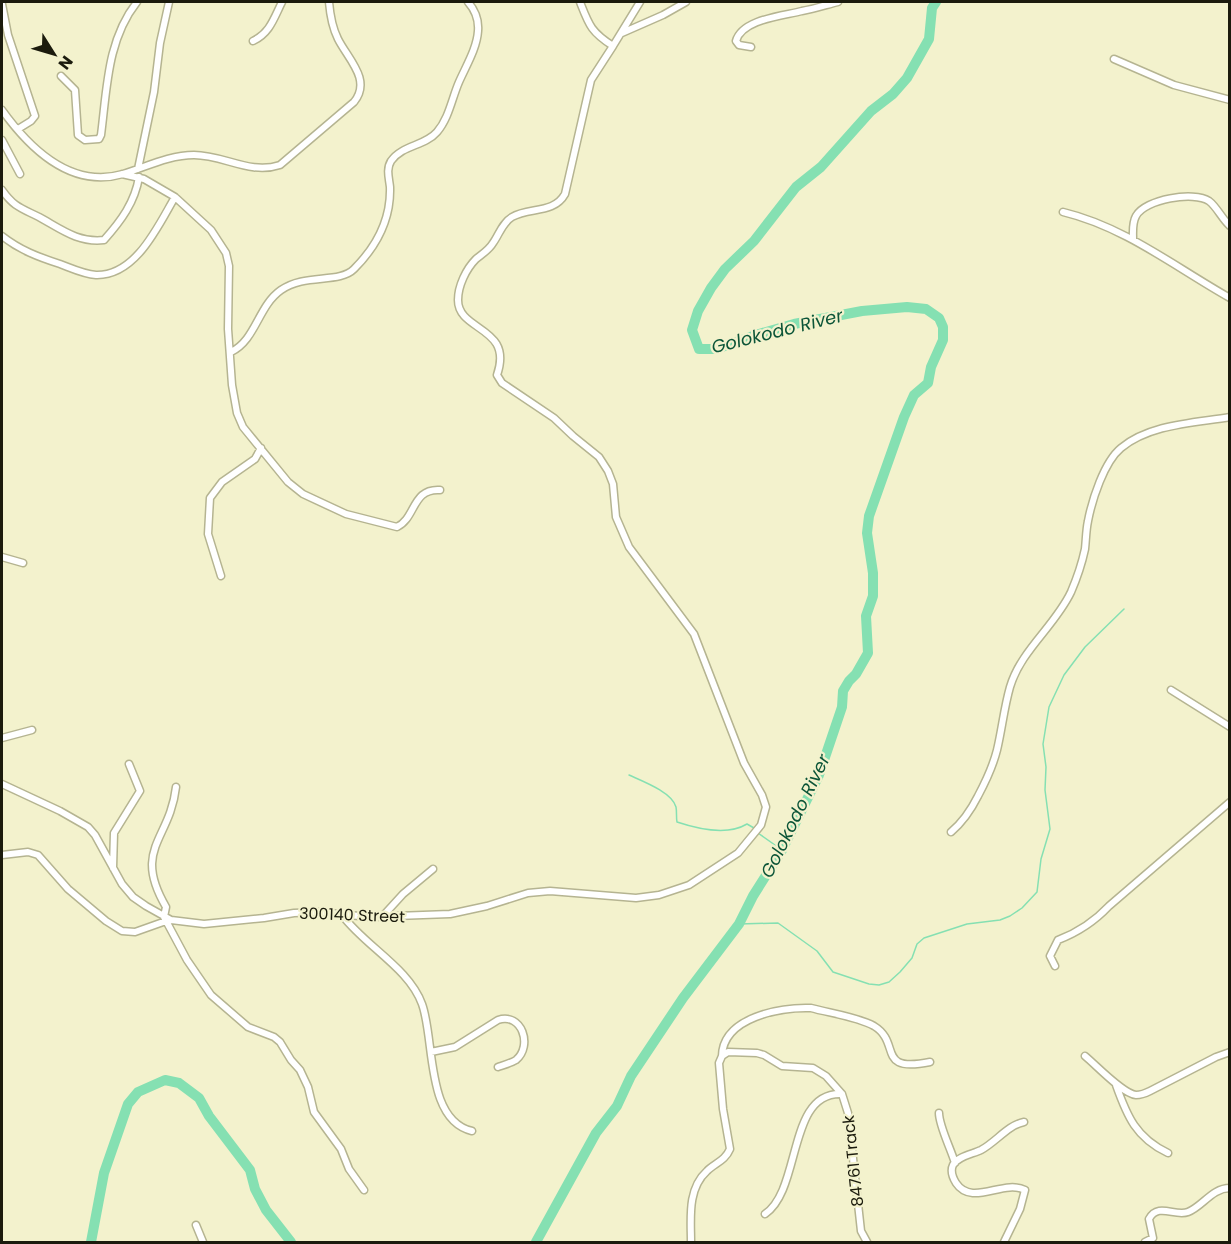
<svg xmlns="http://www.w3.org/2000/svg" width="1231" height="1244" font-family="Poppins,sans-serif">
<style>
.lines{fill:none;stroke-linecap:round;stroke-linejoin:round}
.stream{stroke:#85e0b2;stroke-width:1.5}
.river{stroke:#85e0b2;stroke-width:10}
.minor-casing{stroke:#b5b491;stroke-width:9}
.minor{stroke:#fff;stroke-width:6}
.labels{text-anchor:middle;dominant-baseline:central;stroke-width:4.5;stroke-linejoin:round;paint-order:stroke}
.street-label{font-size:16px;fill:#1b1b0d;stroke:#f3f2cd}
.water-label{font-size:18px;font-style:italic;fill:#0c5538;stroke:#f3f2cd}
</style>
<rect width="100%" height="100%" fill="#f3f2cd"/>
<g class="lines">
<path class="stream" d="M629 775C642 781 672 792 676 807 677 812 676 817 677 822 698 829 727 836 747 824L754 828
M758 833 782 850
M739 924 778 923 817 951 833 972 869 984 879 985 889 982 900 972 912 958 917 944 924 938 967 924 1000 920 1010 916 1022 908 1037 892 1041 859 1050 829 1045 790 1046 767 1043 744 1049 707 1064 675 1085 647 1124 609"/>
<path class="river" d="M91 1242 104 1173 128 1104 138 1092 165 1080 179 1083 199 1098 209 1116 250 1170 255 1189 266 1210 291 1242
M536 1242 596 1133 617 1106 631 1076 683 998 739 924 753 896 782 850 819 775 842 707 843 691 849 681 856 674 868 653 866 616 873 596V573L867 533 869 516 904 417 914 395 928 383 931 367 943 340V327L939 318 926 309 907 307 862 311 794 324 759 334 716 349H699L692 330 698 311 711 288 725 269 754 241 796 187 821 167 871 111 893 94 907 78 929 39 932 8 936 2"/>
<g class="minor-casing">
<path id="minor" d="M2 4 8 35 35 116 31 121 18 129
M622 33 663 15 686 2
M253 41C270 33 274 18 282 2
M613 46 640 2
M751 47 739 45 736 41C742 19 783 16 802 11 814 9 826 5 838 2
M1114 59 1174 85 1230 100
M61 76 75 90 78 135 85 140 99 139 101 135C107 89 107 40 137 2
M2 110C30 149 71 189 123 174 146 167 169 155 194 155 224 155 250 175 280 165L354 102C372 80 348 59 338 39 332 27 330 14 329 2
M2 140 20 174
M138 169 154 92 160 43 169 2
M122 174 144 179 175 197 211 230 226 253 229 266 228 329 232 385 237 413 243 427 288 482 303 494 346 514 397 527C416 518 412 488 440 490
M2 190C14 207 21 208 39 217 61 229 78 243 104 240 121 221 135 202 139 177
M1063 212C1125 227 1175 267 1230 298
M2 236C20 250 38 257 60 264 71 268 83 274 96 275 136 276 158 226 175 197
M1133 239C1133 232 1132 223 1136 216 1145 199 1194 191 1209 201 1217 207 1222 219 1230 226
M231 352C256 340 258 306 281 290 305 273 339 284 354 269 376 247 391 219 390 187 389 178 386 169 391 161 402 145 425 146 437 132 449 118 452 98 459 82 466 66 477 48 478 31 479 19 475 10 468 2
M2 557 23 563
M221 576 208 534 210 498 222 482 255 459 261 448
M1171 690 1230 727
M2 738 32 730
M2 784 60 811 88 827 95 835 122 884 133 897 146 906 171 920 204 924 264 918 294 913 319 912 369 917 450 914 487 906 528 893 550 891 636 898 659 895 689 885 738 853 761 825 766 807 762 795 744 763 694 634 629 547 616 517 613 484 608 471 599 457 573 436 554 418 502 383 497 375C514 326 458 332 458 300 458 286 466 269 476 259 482 254 489 250 493 243 499 235 502 223 512 217 529 207 554 214 565 194L591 80 613 46C591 32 589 25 580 2
M176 787C170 840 132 849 166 907L164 917 187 960 211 995 248 1027 274 1037 280 1042 291 1060 300 1070 308 1087 314 1112 341 1149 349 1169 364 1190
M951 832C964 821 971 810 978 796 986 781 993 766 997 750 1002 729 1004 708 1010 687 1021 650 1055 626 1071 592 1077 578 1082 563 1085 549 1086 540 1086 530 1088 521 1092 500 1104 462 1121 448 1150 424 1195 423 1230 417
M2 855 28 852 38 855 68 889 106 921 122 931 135 932 166 921
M113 868 114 833 140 791 129 764
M342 915C365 946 409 968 422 1004 435 1039 425 1120 472 1131
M382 917 403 894 433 869
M1055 966 1050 956 1058 940C1079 932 1094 922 1109 906L1230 802
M431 1052 455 1047 498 1020C522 1012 533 1046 516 1060 511 1063 504 1065 498 1067
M722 1056C723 1017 781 1007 811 1008 829 1013 858 1017 874 1026 902 1043 875 1073 930 1062
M1085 1056C1096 1065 1123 1094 1136 1095 1141 1095 1146 1093 1150 1091L1216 1057 1230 1052
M1116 1085C1127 1116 1136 1138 1168 1153
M939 1113C939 1126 951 1149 955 1163
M765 1214C802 1189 787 1091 842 1094
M196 1225 203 1242
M691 1242C691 1219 687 1189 707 1171 715 1163 725 1161 730 1149L723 1109 719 1063 722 1056 728 1052 757 1053 764 1055 782 1066 813 1068 826 1076 842 1094 848 1113 861 1231 867 1242
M1004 1242 1020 1209 1025 1190C1003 1179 972 1207 956 1183 953 1178 950 1171 953 1165 958 1156 973 1154 981 1150 996 1142 1008 1125 1024 1122
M1145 1242 1153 1238 1149 1219C1158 1202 1175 1217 1188 1212 1203 1206 1212 1188 1230 1188"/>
</g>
<use href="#minor" class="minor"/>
</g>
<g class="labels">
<g class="street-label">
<text transform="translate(352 915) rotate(2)">300140 Street</text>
<text transform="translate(853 1161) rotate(-96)">84761 Track</text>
</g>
<g class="water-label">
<text transform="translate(777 331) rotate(-14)">Golokodo River</text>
<text transform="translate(795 816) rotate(-64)">Golokodo River</text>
</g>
</g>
<rect width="1231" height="1244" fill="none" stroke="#1b1b0d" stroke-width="6"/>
<g transform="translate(54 54) rotate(127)" stroke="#f3f2cd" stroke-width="4.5" paint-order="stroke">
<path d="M0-4.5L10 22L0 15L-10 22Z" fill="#1b1b0d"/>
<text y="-9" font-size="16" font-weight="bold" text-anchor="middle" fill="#1b1b0d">N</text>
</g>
</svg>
